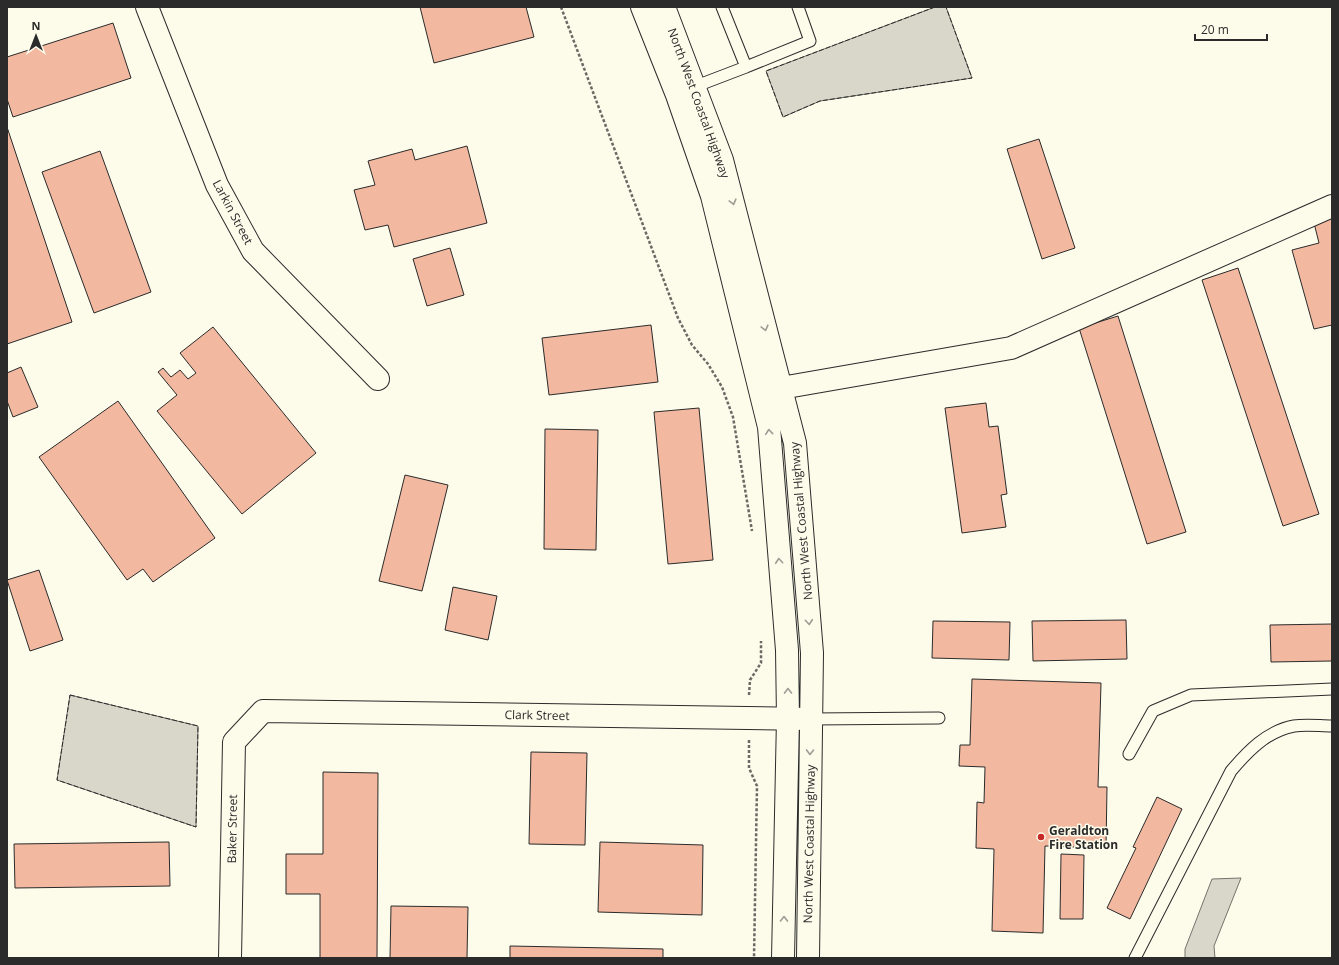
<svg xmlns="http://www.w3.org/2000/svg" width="1339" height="965" font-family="'Open Sans',sans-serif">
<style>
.water{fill:#d8d7c9;stroke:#74746e}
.building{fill:#f2b8a0;stroke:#2b2b2b}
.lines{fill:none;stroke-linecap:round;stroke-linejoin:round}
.service-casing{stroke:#2b2b2b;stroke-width:13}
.minor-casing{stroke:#2b2b2b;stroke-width:24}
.trunk-casing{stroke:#2b2b2b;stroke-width:24}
.path{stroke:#6a6964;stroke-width:2.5;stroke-dasharray:3 2;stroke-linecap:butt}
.service{stroke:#fdfbea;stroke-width:11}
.minor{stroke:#fdfbea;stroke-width:22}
.trunk{stroke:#fdfbea;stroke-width:22}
.fence{stroke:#2b2b2b;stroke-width:1;stroke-dasharray:5 2;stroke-linecap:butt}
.oneway{stroke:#9e9d94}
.poi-dot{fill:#c62828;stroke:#fdfbea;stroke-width:1.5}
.labels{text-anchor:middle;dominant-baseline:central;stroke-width:3;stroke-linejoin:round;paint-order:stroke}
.street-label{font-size:12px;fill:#2b2b2b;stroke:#fdfbea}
.poi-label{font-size:12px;font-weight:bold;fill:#2b2b2b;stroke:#fdfbea;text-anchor:start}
</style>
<rect width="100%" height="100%" fill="#fdfbea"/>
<path class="water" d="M935 7H946L972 78 820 101 783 117 766 71Z
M70 695 198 726 196 827 57 780Z
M1241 878 1214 946 1215 958H1185V949L1212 879Z"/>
<path class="building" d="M420 7H526L534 37 434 63Z
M113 23 131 78 13 117 7 99V57Z
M7 127 72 322 7 344Z
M1039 139 1075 248 1042 259 1007 149Z
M467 146 487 223 394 247 388 225 365 230 354 190 375 185 368 161 412 149 415 160Z
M100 151 151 292 94 313 42 172Z
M1332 214V325L1314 329 1292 250 1319 243 1313 219Z
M450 248 464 295 427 306 413 259Z
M1238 268 1319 514 1283 526 1202 280Z
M1118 316 1186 532 1147 544 1079 328Z
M651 325 658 382 549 395 542 338Z
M213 327 316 453 242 514 157 411 177 395 158 372 163 368 171 377 180 370 188 379 196 373 180 353Z
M21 367 38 407 13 417 7 401V373Z
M118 401 215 538 153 582 143 569 127 580 39 457Z
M986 403 989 427 998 426 1007 494 1001 495 1006 527 962 533 945 408Z
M699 408 713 560 668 564 654 412Z
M545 429 598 430 596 550 544 549Z
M405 475 448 485 422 591 379 581Z
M39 570 63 640 30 651 7 580Z
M453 587 497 596 488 640 445 630Z
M1126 620 1127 659 1033 661 1032 621Z
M933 621 1010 622 1009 660 932 658Z
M1332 624V661L1271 662 1270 625Z
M972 679 1101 683 1098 787H1107L1106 848 1045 846 1043 933 992 931 994 849 976 848 977 802 984 803 985 767 959 766 960 745H970Z
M531 752 587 753 585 845 529 844Z
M323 772 378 773 377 958H320V894H286V854H323Z
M1157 797 1182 809 1130 919 1107 908 1136 848 1133 847Z
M169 842 170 886 15 888 14 844Z
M600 842 703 845 702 915 598 912Z
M1061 854 1084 855 1083 919H1060Z
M391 906 468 907 467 958H390Z
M510 946 663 949V958H510Z"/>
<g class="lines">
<g class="service-casing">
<path id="service" d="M746 67 810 41 798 7
M691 88 746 67 722 7
M811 719 939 718
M1129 754 1153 711 1191 695 1332 689
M1135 958 1231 771C1248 751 1267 731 1294 726 1306 724 1320 726 1332 726"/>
</g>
<g class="minor-casing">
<path id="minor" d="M147 7 217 185 253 251 378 379
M781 388 1011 348 1332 206
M230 958 234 742 263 711 811 719"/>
</g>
<g class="trunk-casing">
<path id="trunk" d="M642 7 677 95 712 196 769 427 787 650 788 718 783 958
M664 7 722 160 795 443 812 653 808 958"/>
</g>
<path class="path" d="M561 7 678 318 692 345 708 364 722 387 733 417 752 531
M749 695 750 680 761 663V641
M749 740V768L757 786 754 958"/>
<use href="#service" class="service"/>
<use href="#minor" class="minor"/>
<use href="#trunk" class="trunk"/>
<path class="fence" d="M935 7 766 71 783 117 820 101 972 78 946 7
M70 695 198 726 196 827 57 780Z"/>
</g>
<defs><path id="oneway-chevron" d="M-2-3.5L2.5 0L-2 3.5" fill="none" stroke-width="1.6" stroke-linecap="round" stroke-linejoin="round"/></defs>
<g class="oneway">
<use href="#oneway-chevron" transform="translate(733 202) rotate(75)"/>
<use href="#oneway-chevron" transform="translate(765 328) rotate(75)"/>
<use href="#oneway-chevron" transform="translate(769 432) rotate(-96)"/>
<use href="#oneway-chevron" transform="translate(779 561) rotate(-95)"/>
<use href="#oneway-chevron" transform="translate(809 622) rotate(85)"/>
<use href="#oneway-chevron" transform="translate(788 691) rotate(-91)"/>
<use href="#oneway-chevron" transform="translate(810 752) rotate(91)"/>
<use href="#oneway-chevron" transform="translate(784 919) rotate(-89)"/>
</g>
<circle class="poi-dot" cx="1041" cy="837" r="4"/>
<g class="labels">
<g class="street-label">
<text transform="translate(699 103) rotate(70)">North West Coastal Highway</text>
<text transform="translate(233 212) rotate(62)">Larkin Street</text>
<text transform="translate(801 521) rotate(-95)">North West Coastal Highway</text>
<text transform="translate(537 715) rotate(1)">Clark Street</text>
<text transform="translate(232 829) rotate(-89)">Baker Street</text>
<text transform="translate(809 844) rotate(-89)">North West Coastal Highway</text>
</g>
<g class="poi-label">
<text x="1049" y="830">Geraldton<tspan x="1049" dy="14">Fire Station</tspan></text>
</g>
</g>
<rect width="1339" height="965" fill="none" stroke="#2b2b2b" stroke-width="16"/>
<g transform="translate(36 36)" stroke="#fdfbea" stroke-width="3" paint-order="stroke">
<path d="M0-3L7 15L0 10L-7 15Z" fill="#2b2b2b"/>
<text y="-6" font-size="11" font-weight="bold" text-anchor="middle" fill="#2b2b2b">N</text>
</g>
<path d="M1195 34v6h72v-6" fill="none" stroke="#2b2b2b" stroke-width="2"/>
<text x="1201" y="34" font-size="12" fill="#2b2b2b" stroke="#fdfbea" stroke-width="3" paint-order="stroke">20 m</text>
</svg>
